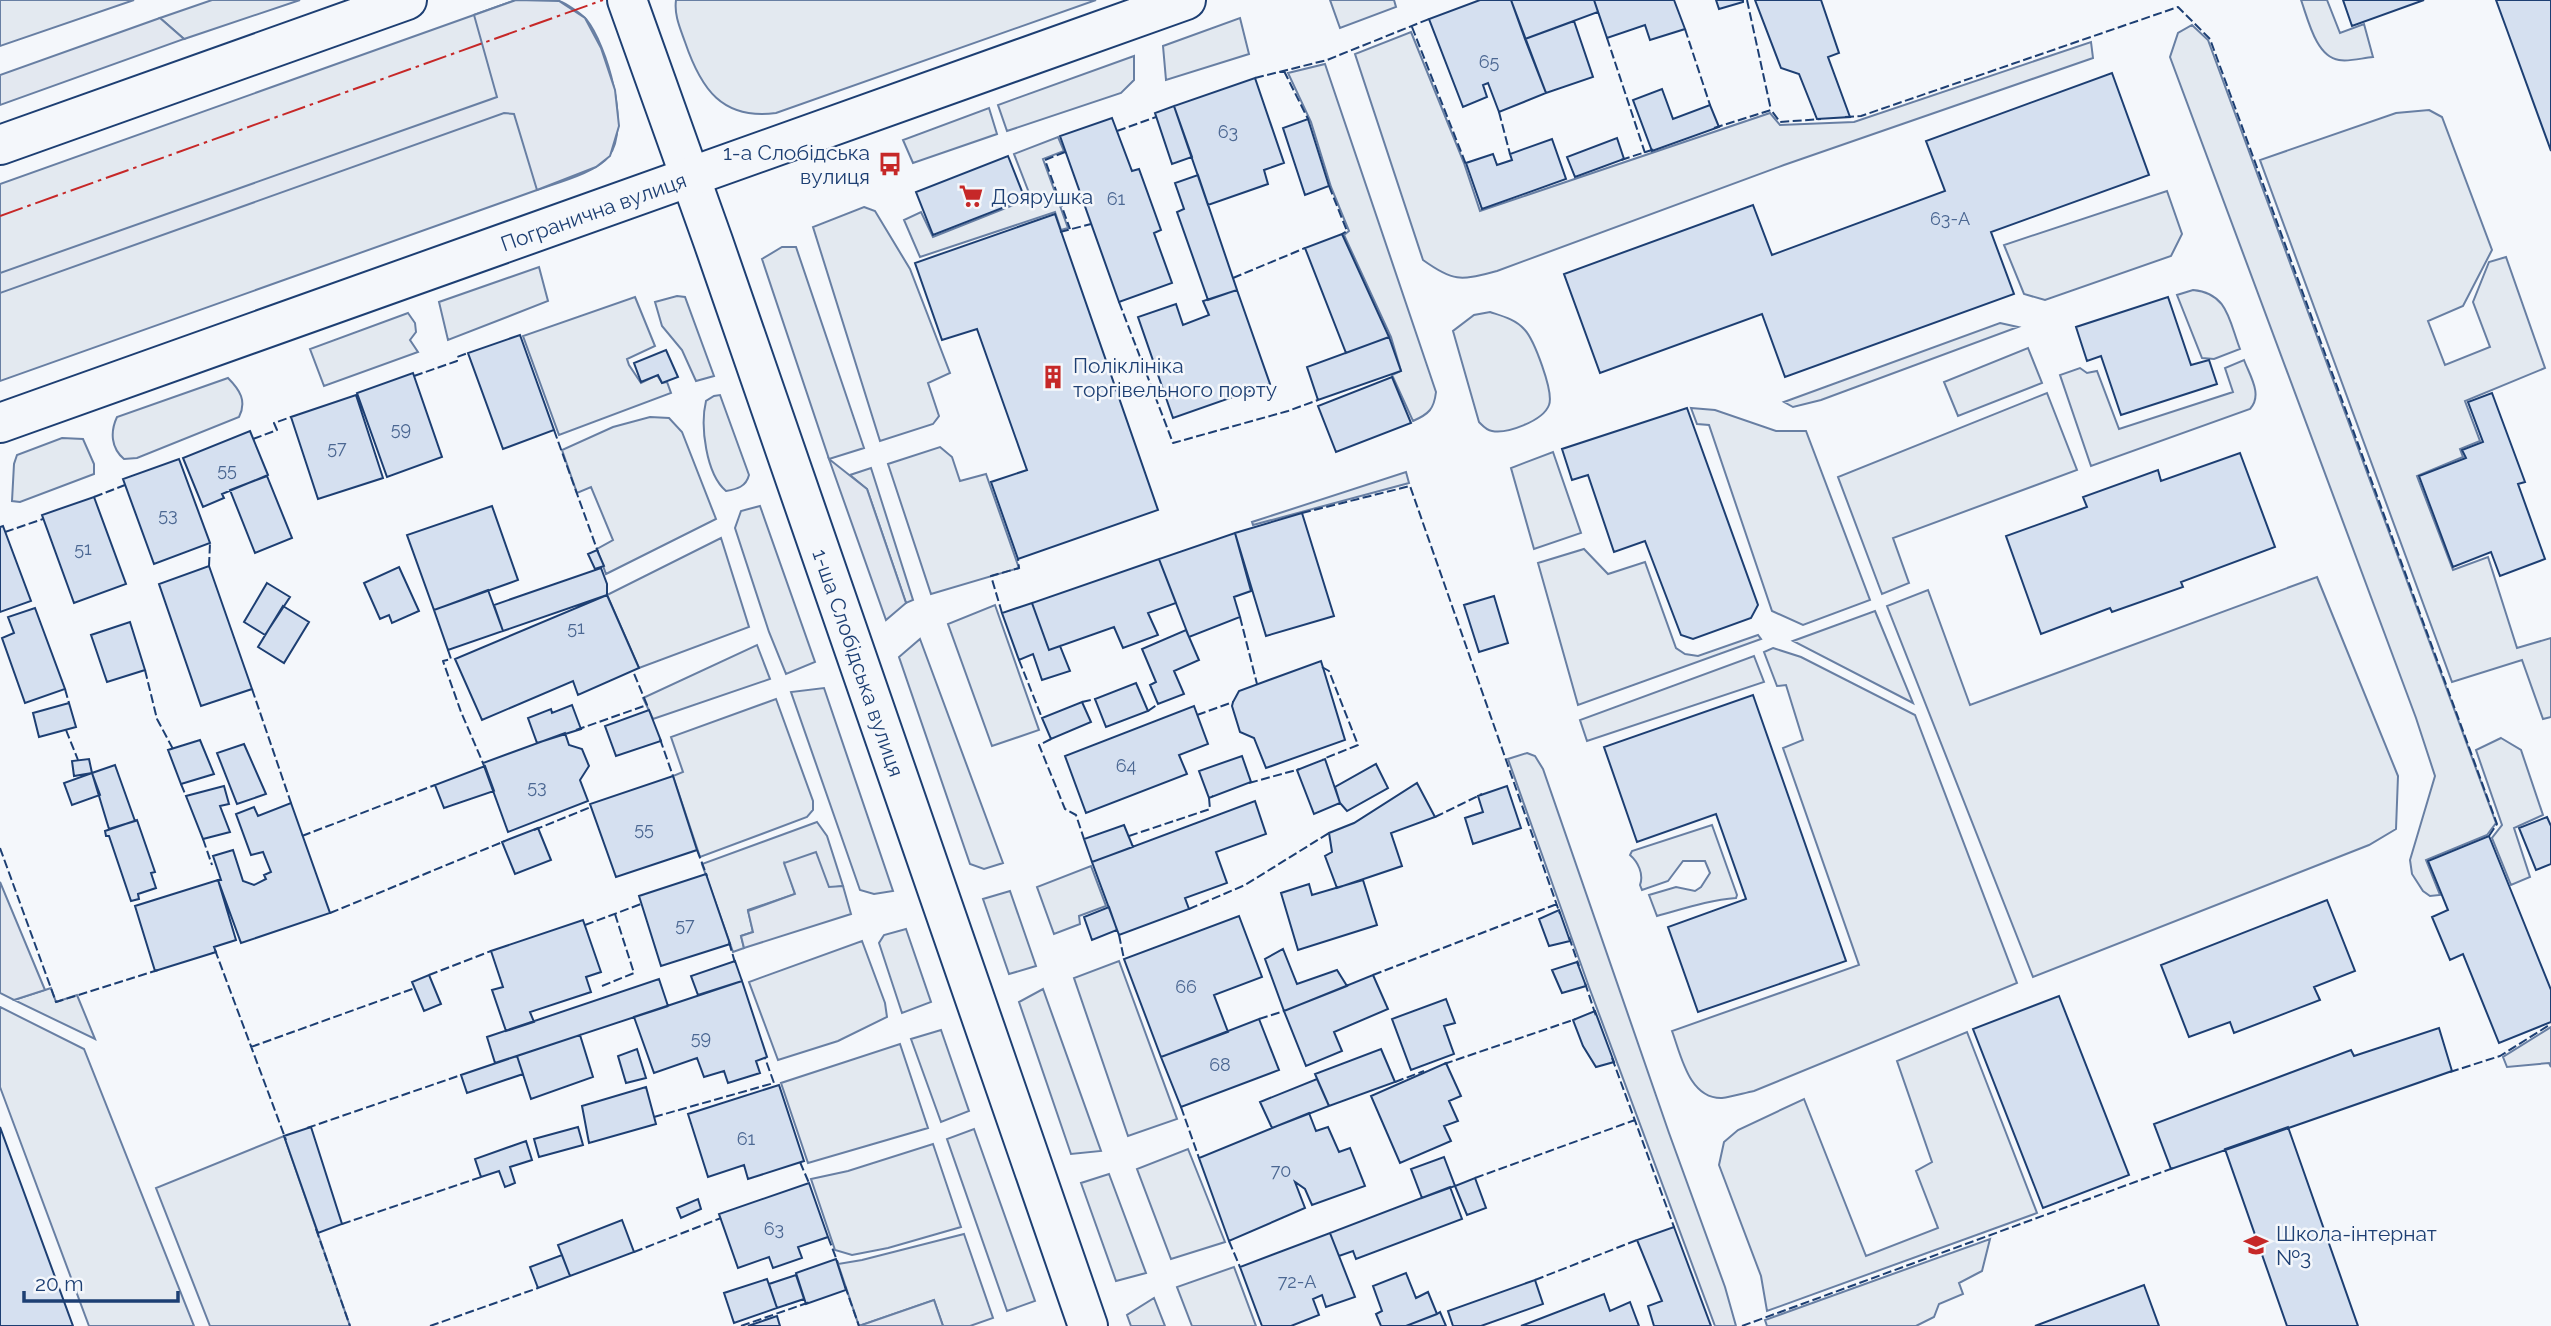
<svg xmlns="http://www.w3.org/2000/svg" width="2551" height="1326" font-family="Raleway,sans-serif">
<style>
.green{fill:#e3e9f0;stroke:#687fa3;stroke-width:2}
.parking{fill:#e3e8f0;stroke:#687fa3;stroke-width:2}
.building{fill:#d5e0f0;stroke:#1d3f73;stroke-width:2}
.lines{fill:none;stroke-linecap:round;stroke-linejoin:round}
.minor-casing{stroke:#1d3f73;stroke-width:42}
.secondary-casing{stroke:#1d3f73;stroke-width:42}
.minor{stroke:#f4f7fb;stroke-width:38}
.secondary{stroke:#f4f7fb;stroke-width:38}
.fence{stroke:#1d3f73;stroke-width:2;stroke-dasharray:9 3.5;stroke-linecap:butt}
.power{stroke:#c62828;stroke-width:2;stroke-dasharray:24 5 3.5 5;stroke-linecap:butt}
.labels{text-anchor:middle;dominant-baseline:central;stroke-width:5;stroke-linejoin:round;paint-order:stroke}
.number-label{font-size:18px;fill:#4b6792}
.poi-label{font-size:21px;fill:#1d3f73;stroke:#f4f7fb;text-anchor:start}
.street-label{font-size:21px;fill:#1d3f73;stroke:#f4f7fb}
</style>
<rect width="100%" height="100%" fill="#f4f7fb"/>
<path class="green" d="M0 0H134L0 46Z
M212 0H300L184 39 160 18Z
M516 0C529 0 548 0 559 1 567 4 580 13 586 19 607 45 631 127 609 156 598 172 556 183 537 190L0 381V184Z
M676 0H1096L776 113C722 120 701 89 685 42 680 28 674 15 676 0Z
M1330 0H1394L1396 7 1340 28Z
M2301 0H2327L2340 33 2364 24 2373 57C2362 58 2349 62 2339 60 2316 57 2308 19 2301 0Z
M1240 18 1249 54 1166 80 1163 46Z
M2192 25 2208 40 2496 823 2487 835 2426 860 2440 895 2430 896 2423 891 2412 874 2410 860 2435 776 2416 718 2170 57 2178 33Z
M1411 32 1464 163 1480 211 1770 113 1780 125 1854 122 2091 42 2093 58 1784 165 1497 271C1461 280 1455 283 1423 260L1355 54Z
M1134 56V80L1121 93 1007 131 998 105Z
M1325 64 1436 392C1434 409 1429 414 1413 421L1392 375 1401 371 1391 337 1344 235 1349 231 1331 187 1311 122 1288 73Z
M989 108 997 134 913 163 903 140Z
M2429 110 2442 117 2492 250 2463 306 2428 321 2445 365 2490 347 2473 302 2489 262 2506 257 2545 368 2465 401 2480 441 2460 449 2463 457 2417 476 2453 570 2488 557 2517 648 2551 638V717L2543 719 2522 660 2452 682 2260 160 2396 113Z
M1058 137 1064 151 1043 159 1068 228 1061 230 1055 212 920 257 904 220 921 212 933 237 1031 198 1014 154Z
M2167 191 2182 234 2171 256 2045 300 2024 294 2004 245Z
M864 207 875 211 910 269 950 373 928 383 939 416 933 424 880 441 813 227Z
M782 247H796L864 448 829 459 762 259Z
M539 267 548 301 448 340 439 302Z
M2193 290C2228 293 2229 321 2240 349L2214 359 2202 358 2177 295Z
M677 296 685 297 714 376 696 381 682 350 662 326 655 302Z
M635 297 655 346 627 359 629 365 641 383 657 375 662 383 667 382 671 393 559 435 523 336Z
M1490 312C1502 316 1515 319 1524 329 1534 339 1554 392 1549 405 1543 421 1507 434 1492 431 1486 430 1483 426 1479 422L1453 331 1474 315Z
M408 313 415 323 416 332 410 340 418 352 324 386 310 349Z
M2000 323 2018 327 1821 400 1793 407 1784 402Z
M2028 348 2042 383 1958 416 1944 382Z
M2244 360C2250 376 2263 395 2250 409L2091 466 2060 375 2080 368 2087 373 2097 371 2119 429 2233 392 2225 368Z
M228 378C240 390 247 401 239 417L137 458 124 459C111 448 110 432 117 417Z
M2047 393 2077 470 1893 538 1909 583 1882 594 1838 477Z
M720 395 749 475C746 487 737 489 726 491 706 474 700 426 706 401L714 396Z
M1691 408 1715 410 1776 431H1806L1870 600 1803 625 1772 611 1709 425 1697 424Z
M650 417 669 418 682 432 716 519 606 574 597 549 613 540 591 487 577 493 562 450 613 427Z
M62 438 83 439 94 464V474L20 502 12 501 14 464 17 455Z
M940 447 952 457 960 481 986 474 1019 568 931 594 888 464Z
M1553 452 1581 533 1534 549 1511 468Z
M871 468 913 600 906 603 867 489 850 475Z
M1406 472 1409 483 1253 525 1252 522Z
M760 506 815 662 786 674 769 632 735 528 741 511Z
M721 538 749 627 639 668 607 595Z
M1584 549 1608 574 1645 562 1676 648 1685 654 1698 656 1758 635 1761 639 1578 705 1538 563Z
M2317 577 2398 776 2396 829 2369 845 2033 977 1887 606 1928 590 1970 705Z
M995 605 1039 730 992 746 948 624Z
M1875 611 1913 703 1793 641Z
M920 639 1003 863 984 869 970 864 899 657Z
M757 645 770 679 653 719 643 698Z
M1773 648 1801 657 1915 715 2017 983 1754 1091C1744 1093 1732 1097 1722 1098 1689 1099 1681 1055 1672 1031L1859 965 1783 748 1803 740 1786 685 1777 686 1764 652Z
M1754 656 1764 682 1587 741 1580 720Z
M824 688 893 891 874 894 860 890 791 692Z
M776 699 813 801V810L807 817 700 857 673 776 683 772 671 737Z
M2501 738 2521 750 2543 815 2514 828 2530 877 2511 885 2492 838 2502 825 2476 750Z
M1527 753 1535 756 1543 769 1669 1133 1725 1287 1736 1326H1715L1589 987 1508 759Z
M817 822 827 836 843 886 829 888 785 863 795 894 748 910 753 932 741 936 744 948 733 952 702 864Z
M1712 825 1737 895 1736 898C1709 900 1683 909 1657 916L1649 895 1676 887 1695 891 1701 887 1710 873 1705 861H1683L1668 881 1642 890 1640 885C1644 874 1638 862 1630 855L1632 851Z
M1091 866 1106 906 1079 916 1080 924 1054 934 1037 887Z
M1010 891 1036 966 1009 974 983 899Z
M906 929 931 1002 902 1013 879 943 884 935Z
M862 941 885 1003 887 1017 838 1041 778 1060 749 982Z
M1119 961 1177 1119 1128 1136 1074 978Z
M51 988 56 1002 77 995 95 1039 14 1000Z
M1043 989 1101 1151 1071 1154 1019 1002Z
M0 1007 84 1049 194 1326H89L0 1087Z
M2551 1027V1067L2549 1063 2507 1067 2503 1057Z
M941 1030 969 1111 941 1122 911 1039Z
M1967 1032 2037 1213 1767 1311 1761 1276 1719 1165 1724 1142 1738 1130 1804 1099 1866 1256 1938 1228 1916 1171 1932 1162 1897 1061Z
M900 1044 928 1128 808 1163 781 1083Z
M974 1129 1035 1301 1007 1311 947 1139Z
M284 1136 350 1326H210L156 1188Z
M933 1144 961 1227 888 1248 852 1255 835 1250 811 1179 848 1171Z
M1188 1149 1225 1242 1171 1259 1137 1169Z
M1109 1174 1146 1273 1116 1281 1081 1183Z
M964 1234 993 1318 970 1326H943L934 1300 859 1326 838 1264 862 1260Z
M1990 1239 1982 1271 1959 1283 1963 1294 1939 1304 1934 1317 1916 1326H1767L1765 1320Z
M1234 1267 1256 1326H1192L1177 1287Z
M1154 1298 1165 1326H1131L1127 1315Z"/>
<path class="parking" d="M516 0 559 1 585 18 601 48 615 90 619 126 610 156 596 167 537 190 514 114 504 113 0 293V273L497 97 474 15Z
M160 18 184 39 0 105V75Z
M829 459 867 489 906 603 886 620Z
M816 852 829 887 843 886 851 914 744 948 741 936 753 932 748 911 795 894 784 863Z
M0 882 45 990 14 1000 0 993Z
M934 1300 943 1326H859Z"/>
<path class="building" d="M1480 0H1511L1546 93 1499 112 1488 83 1483 85 1487 97 1463 107 1429 19Z
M1511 0H1594L1598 12 1525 39Z
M1594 0H1674L1685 29 1650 40 1645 25 1607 38Z
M1716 0H1743V2L1719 9Z
M1755 0H1821L1839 53 1828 57 1850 117 1817 119 1799 74 1781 68Z
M2343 0H2424L2352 26Z
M2496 0H2551V151L2507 30Z
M1574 21 1593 77 1546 93 1525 39Z
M2112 73 2149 175 1991 232 2014 294 1785 377 1762 314 1600 373 1564 274 1753 205 1772 255 1945 191 1926 141Z
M1255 78 1284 163 1264 170 1268 184 1208 205 1174 106Z
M1662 89 1673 119 1710 105 1719 127 1652 151 1633 100Z
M1174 106 1192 157 1172 164 1155 113Z
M1112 118 1132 171 1139 169 1161 230 1154 233 1172 283 1119 302 1060 136Z
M1308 119 1329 186 1305 195 1283 128Z
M1617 138 1624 159 1575 177 1567 157Z
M1552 139 1566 179 1482 209 1466 163 1493 154 1497 165 1512 160 1510 154Z
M1008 156 1025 199 933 235 916 192Z
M1198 175 1237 290 1208 300 1177 212 1184 209 1175 183Z
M1055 214 1158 510 1018 559 991 482 1027 470 977 329 942 340 915 263Z
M1342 234 1389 337 1346 353 1305 248Z
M1237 290 1270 384 1173 418 1138 317 1176 304 1183 325 1209 315 1203 301Z
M2168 297 2191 365 2209 360 2217 384 2121 415 2101 356 2087 361 2076 327Z
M520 335 554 430 503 449 468 353Z
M1389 337 1401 371 1318 400 1307 367Z
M666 350 678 377 662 383 658 375 641 382 634 363Z
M413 373 442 457 387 477 357 393Z
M1392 377 1411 423 1336 452 1318 406Z
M2492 393 2525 482 2518 484 2545 559 2500 576 2491 552 2453 567 2419 476 2466 458 2462 450 2483 442 2468 402Z
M356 395 383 478 318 499 291 417Z
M1687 408 1758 605 1751 618 1693 639 1681 635 1645 541 1614 552 1588 475 1572 480 1562 449Z
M250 431 268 475 222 494 224 498 203 507 183 458Z
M2240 453 2275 547 2181 582 2183 587 2112 612 2110 608 2041 634 2006 536 2087 507 2083 497 2158 470 2161 481Z
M179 459 210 543 154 564 123 479Z
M267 476 292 538 255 553 230 490Z
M94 497 126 584 74 603 42 515Z
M492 506 518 580 434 610 407 535Z
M1302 513 1334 616 1266 636 1235 533Z
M3 526 31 601 0 612V527Z
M1235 533 1251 591 1234 597 1240 617 1189 637 1159 559Z
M597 550 604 566 595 569 588 554Z
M1159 559 1176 603 1148 613 1158 635 1123 648 1114 627 1049 650 1032 603Z
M209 566 252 689 201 706 159 584Z
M399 567 419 611 392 623 389 615 380 619 364 583Z
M601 568 607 584V595L503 631 494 605Z
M267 583 290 597 265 635 244 622Z
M488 590 503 631 448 650 434 610Z
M607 595 639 668 578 695 573 681 482 720 455 659Z
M1494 596 1508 643 1479 652 1464 605Z
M1032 603 1049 650 1060 646 1070 671 1042 680 1033 654 1019 660 1002 613Z
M283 606 309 622 284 663 258 647Z
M35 608 65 689 25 703 2 638 14 633 8 617Z
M130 622 145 670 107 682 91 635Z
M1186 630 1199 660 1174 671 1184 694 1158 704 1150 685 1156 682 1142 649Z
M1321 661 1345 740 1266 768 1254 738 1240 732 1232 706 1233 702 1239 691Z
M1136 683 1148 711 1106 727 1095 699Z
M1753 695 1846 961 1698 1012 1668 927 1746 899 1716 814 1637 842 1604 747Z
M1082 702 1091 722 1051 739 1042 718Z
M69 703 76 727 39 737 33 713Z
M572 705 581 729 537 743 528 718 551 709 552 713Z
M1194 706 1208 744 1179 755 1187 774 1086 813 1065 756Z
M649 710 661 741 616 756 605 726Z
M565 733 569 745 582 749 589 766 580 780 588 801 508 832 483 763Z
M200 740 214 774 181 784 168 750Z
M244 744 266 794 237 804 217 753Z
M1242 756 1251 782 1209 798 1199 771Z
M89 759 92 773 74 776 72 761Z
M1325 759 1340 803 1314 814 1297 770Z
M1376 764 1388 788 1347 811 1340 803 1335 787Z
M115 765 135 821 109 829 92 773Z
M485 766 494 791 444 808 435 785Z
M92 773 100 795 72 805 64 783Z
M673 776 697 850 616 877 590 804Z
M1417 783 1435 817 1391 833 1402 866 1337 888 1325 856 1332 852 1329 833 1354 823Z
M224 786 229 804 220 806 230 832 203 839 186 796Z
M1507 786 1521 828 1473 844 1465 818 1483 812 1478 796Z
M1255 801 1266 834 1216 852 1227 883 1185 898 1189 909 1119 935 1092 862Z
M291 803 330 913 241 943 218 880H221L213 856 233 850 243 881 254 885 266 879 264 875 271 872 263 852 251 855 236 814 254 807 258 816Z
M2547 817 2551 826V864L2536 870 2519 828Z
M137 820 155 872 151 873 156 888 138 894 139 899 131 901 109 836H106L105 831Z
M1124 825 1133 847 1092 862 1084 839Z
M538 828 551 860 515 874 502 842Z
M2489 836 2551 990V1022L2499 1043 2463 954 2450 960 2432 917 2448 910 2428 861Z
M706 874 730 944 661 966 639 896Z
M218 880 236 940 214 947 216 952 155 971 135 906Z
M1363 880 1377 925 1298 950 1281 893 1309 884 1312 895Z
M2327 900 2355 971 2314 987 2320 1000 2234 1033 2230 1022 2189 1037 2161 965Z
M1109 907 1117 930 1092 940 1084 917Z
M1559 910 1570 941 1549 946 1539 919Z
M1239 916 1262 977 1214 995 1228 1032 1161 1057 1124 959Z
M583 920 601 972 586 977 591 992 530 1012 534 1022 506 1031 492 990 503 987 491 951Z
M1283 949 1297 984 1337 970 1347 986 1284 1011 1265 959Z
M735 961 742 981 698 995 691 976Z
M1577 962 1586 986 1562 993 1552 970Z
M429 975 441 1004 424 1011 412 982Z
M1373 975 1388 1009 1334 1032 1342 1051 1306 1066 1284 1011Z
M659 979 668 1006 495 1063 487 1037Z
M742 981 767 1057 756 1061 760 1073 728 1083 724 1071 704 1077 697 1058 654 1073 634 1017Z
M2059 996 2129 1175 2043 1208 1973 1029Z
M1446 999 1455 1023 1444 1026 1454 1054 1411 1070 1392 1019Z
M1595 1011 1614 1062 1596 1067 1583 1046 1573 1020Z
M1259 1019 1279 1070 1181 1107 1161 1057Z
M2439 1028 2452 1071 2171 1169 2154 1124 2351 1050 2354 1056Z
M580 1035 593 1077 531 1099 517 1056Z
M637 1049 646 1078 626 1083 618 1056Z
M1381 1049 1395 1082 1329 1106 1315 1074Z
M517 1056 523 1074 467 1093 461 1075Z
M1446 1063 1461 1096 1449 1101 1458 1121 1444 1126 1451 1141 1400 1163 1371 1096Z
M1317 1079 1329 1106 1272 1128 1260 1102Z
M779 1085 804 1161 748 1179 744 1165 708 1177 688 1114Z
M646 1087 656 1124 589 1143 582 1106Z
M1309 1113 1316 1131 1328 1127 1339 1152 1350 1148 1365 1186 1312 1205 1305 1189 1295 1182 1305 1208 1229 1241 1199 1158Z
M0 1127 73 1326H0Z
M311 1127 342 1224 318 1233 284 1136Z
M578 1127 583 1145 539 1157 534 1139Z
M2288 1127 2358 1326H2287L2225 1149Z
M526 1141 532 1160 510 1167 515 1183 505 1187 499 1171 481 1177 475 1159Z
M1444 1157 1455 1186 1422 1198 1411 1169Z
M1475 1178 1486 1208 1467 1215 1455 1186Z
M809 1183 828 1237 798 1247 802 1258 773 1268 769 1257 738 1268 719 1214Z
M1450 1187 1462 1219 1356 1259 1353 1251 1339 1256 1330 1233Z
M698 1199 701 1209 681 1218 677 1208Z
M622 1220 634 1252 570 1276 558 1245Z
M1674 1227 1711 1326H1654L1648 1306 1662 1301 1637 1240Z
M1330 1233 1355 1297 1326 1307 1322 1295 1313 1299 1319 1315 1291 1326H1262L1240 1267Z
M562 1255 570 1276 538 1288 530 1267Z
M836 1259 846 1290 806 1304 796 1273Z
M1406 1273 1416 1298 1428 1292 1437 1314 1406 1326H1381L1376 1314 1382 1311 1373 1286Z
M796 1275 804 1299 777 1308 769 1284Z
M767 1279 777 1308 734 1323 724 1293Z
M1535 1280 1543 1304 1481 1326H1453L1448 1311Z
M2144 1285 2159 1326H2035Z
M1604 1294 1610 1311 1630 1302 1639 1326H1521Z
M1440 1312 1446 1326H1406L1437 1314Z
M777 1316 780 1326H748Z"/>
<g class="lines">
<g class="minor-casing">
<g id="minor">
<path id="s1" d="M627 0 713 241 1088 1326"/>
</g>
</g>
<g class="secondary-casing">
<g id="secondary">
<path d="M0 145 407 0"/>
<path id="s2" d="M0 423 1186 0"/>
</g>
</g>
<use href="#minor" class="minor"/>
<use href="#secondary" class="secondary"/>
<path class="fence" d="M1747 0 1771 110
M1412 27 1467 167
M1685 29 1710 105
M1607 38 1645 153
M1284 71 1308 119
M1255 78 1327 60 1429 19
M1499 112 1510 154
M1845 117 1861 116 2178 7 2210 39 2497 824 2489 836
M1714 128 1771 110 1780 122 1821 119
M1117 131 1156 117
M1065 152 1045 160 1070 229
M1621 160 1655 149
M1329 186 1347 231 1342 234
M1060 232 1091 224
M1233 278 1305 248
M1119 302 1173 443 1288 411 1318 400
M414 376 457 361V357L468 353
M554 430 598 552
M253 439 277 430 274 423 291 417
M94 497 125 485
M1302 513 1410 486 1560 914
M5 532 43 519
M209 566 210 543
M1002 613 991 576 1019 568 1018 559
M1240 617 1257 684
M448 650 451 659 443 661 461 712 483 763
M1019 660 1042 718
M1322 667 1329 671 1358 745 1323 759
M145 670 157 719 173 749
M65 689 69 703
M252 689 291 803
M1082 702 1095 699
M1148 711 1158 704
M1197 715 1233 702
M66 730 78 760
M576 730 647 705 633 671
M660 739 673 776
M1051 739 1039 745 1065 809 1076 815 1084 839
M1249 783 1300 769
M181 784 186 796
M1435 817 1482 794
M534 830 591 807
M302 836 435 785
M1129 836 1210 809 1209 798 1213 796
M203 839 212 865
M0 848 56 1002 158 970
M697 850 707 876
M1189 909 1245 885 1329 833
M330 913 505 841
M585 925 641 904
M1119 935 1124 959
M1569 937 1579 966
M729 942 736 966
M215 950 286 1140
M429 975 491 951
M1373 975 1557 904
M1585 983 1596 1016
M602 986 634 973 615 914
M1259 1019 1284 1011
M251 1047 415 988
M1612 1058 1674 1227
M1444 1064 1576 1019
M2450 1072 2500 1056 2551 1024
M1395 1082 1424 1071
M1181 1107 1199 1158
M654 1117 774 1083 765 1058
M307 1128 461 1075
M800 1162 809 1183
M1475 1178 1635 1120
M342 1224 481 1177
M316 1229 350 1326
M828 1237 838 1263
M1229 1241 1240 1267
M634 1252 721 1218
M1535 1280 1637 1240
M845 1286 859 1326
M430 1326 538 1288
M741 1326 810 1302
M1742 1326 2176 1167"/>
<path class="power" d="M0 216 603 0"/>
</g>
<defs>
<g id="bus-bare" transform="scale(1.89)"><path d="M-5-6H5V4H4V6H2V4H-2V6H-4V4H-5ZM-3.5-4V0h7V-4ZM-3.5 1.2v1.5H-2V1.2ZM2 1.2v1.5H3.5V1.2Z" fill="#c62828" stroke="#f4f7fb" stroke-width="2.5" paint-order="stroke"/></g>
<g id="supermarket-bare" transform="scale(1.89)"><path d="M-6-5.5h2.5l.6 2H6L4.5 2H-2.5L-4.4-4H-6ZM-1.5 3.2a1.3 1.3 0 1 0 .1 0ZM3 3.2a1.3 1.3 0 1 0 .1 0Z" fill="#c62828" stroke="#f4f7fb" stroke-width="2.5" paint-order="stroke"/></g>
<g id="building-bare" transform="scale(1.89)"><path d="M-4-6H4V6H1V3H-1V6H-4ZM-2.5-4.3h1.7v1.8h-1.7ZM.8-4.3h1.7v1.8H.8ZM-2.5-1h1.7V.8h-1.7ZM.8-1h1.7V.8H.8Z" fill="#c62828" stroke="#f4f7fb" stroke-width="2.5" paint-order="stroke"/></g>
<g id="school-bare" transform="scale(1.89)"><path d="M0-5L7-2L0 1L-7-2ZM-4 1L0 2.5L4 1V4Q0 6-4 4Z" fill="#c62828" stroke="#f4f7fb" stroke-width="2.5" paint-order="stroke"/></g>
</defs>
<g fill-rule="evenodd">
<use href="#bus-bare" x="890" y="164"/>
<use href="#supermarket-bare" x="971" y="196"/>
<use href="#building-bare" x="1053" y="377"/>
<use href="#school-bare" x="2256" y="1245"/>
</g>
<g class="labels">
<g class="number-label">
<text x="1489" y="61">65</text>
<text x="1228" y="131">63</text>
<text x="1116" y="198">61</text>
<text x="1950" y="218">63-А</text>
<text x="401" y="428">59</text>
<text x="337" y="447">57</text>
<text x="227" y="469">55</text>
<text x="168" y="514">53</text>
<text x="83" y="548">51</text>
<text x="576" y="627">51</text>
<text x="1126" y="765">64</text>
<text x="537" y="786">53</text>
<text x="644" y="828">55</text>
<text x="685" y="924">57</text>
<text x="1186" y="986">66</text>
<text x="701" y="1037">59</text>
<text x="1220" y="1064">68</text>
<text x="746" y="1138">61</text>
<text x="1281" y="1170">70</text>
<text x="774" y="1228">63</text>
<text x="1297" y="1281">72-А</text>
</g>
<g class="poi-label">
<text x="870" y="152" text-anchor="end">1-а Слобідська<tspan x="870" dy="24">вулиця</tspan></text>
<text x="991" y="196">Доярушка</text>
<text x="1073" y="365">Поліклініка<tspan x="1073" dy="24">торгівельного порту</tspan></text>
<text x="2276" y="1233">Школа-інтернат<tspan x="2276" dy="24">№3</tspan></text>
</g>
<g class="street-label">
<text stroke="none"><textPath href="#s2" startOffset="630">Погранична вулиця</textPath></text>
<text stroke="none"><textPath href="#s1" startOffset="702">1-ша Слобідська вулиця</textPath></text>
</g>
</g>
<path d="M24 1291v10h154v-10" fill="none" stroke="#1d3f73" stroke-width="3.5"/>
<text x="35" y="1291" font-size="21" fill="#1d3f73" stroke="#f4f7fb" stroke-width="5" paint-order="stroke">20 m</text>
</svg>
